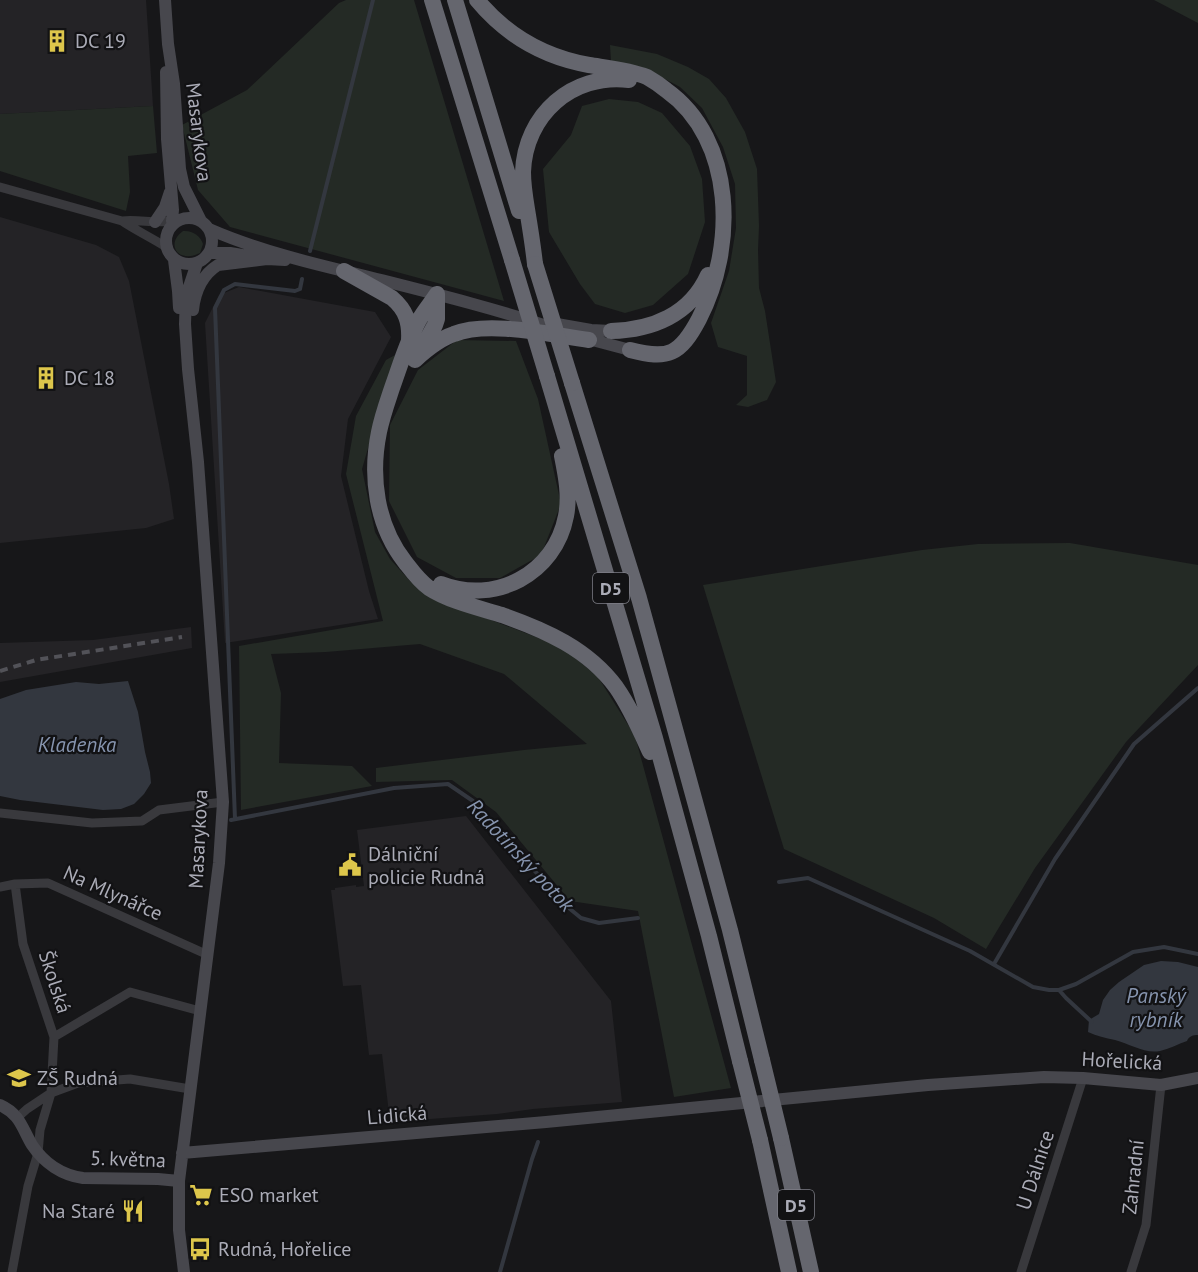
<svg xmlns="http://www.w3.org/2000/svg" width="1198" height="1272" font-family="'PT Sans',sans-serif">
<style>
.built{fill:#242326}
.green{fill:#242a25}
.water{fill:#33373f}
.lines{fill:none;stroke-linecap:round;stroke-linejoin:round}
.stream{stroke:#33373f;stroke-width:4}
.street{stroke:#39393d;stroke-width:9}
.secondary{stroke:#47474d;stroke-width:12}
.highway{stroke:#65666e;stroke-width:16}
.rail{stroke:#525258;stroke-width:4;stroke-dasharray:8 6;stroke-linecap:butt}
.highway-bridge{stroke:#65666e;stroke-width:16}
.labels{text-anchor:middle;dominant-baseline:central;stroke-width:4.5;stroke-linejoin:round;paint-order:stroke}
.shield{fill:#121214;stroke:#7d7e86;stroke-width:1.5}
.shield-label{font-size:18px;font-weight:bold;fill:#abacb7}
.poi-label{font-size:20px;fill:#abacb7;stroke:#121214;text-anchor:start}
.street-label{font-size:20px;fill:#abacb7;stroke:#121214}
.water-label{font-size:21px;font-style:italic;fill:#8694ae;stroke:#121214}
</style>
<rect width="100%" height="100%" fill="#171719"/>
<path class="built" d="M0 0H146L153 106 0 114Z
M0 217 96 245 119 257 129 281 169 484 174 519 146 528 0 543Z
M239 287 375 312 391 337 348 419 341 476 369 591 378 619 225 643 205 323 219 295Z
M191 627 192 648 0 682V643L93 640Z
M466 816 611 1001 622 1102 533 1109 497 1114 390 1122 382 1054 369 1055 361 985 343 986 331 890H335V888L356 885V887L364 886 357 830Z"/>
<path class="green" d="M346 0H414L504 301 230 227 198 190 182 125 247 90 339 3Z
M1154 0H1198V23Z
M610 45 657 54 688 67 709 79 726 98 745 132 757 169 759 226 758 250 759 288 765 311 776 382 767 400 748 407 736 405 747 395V356L718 347 711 323 729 271 736 228 735 184 723 147 702 108 680 87 648 70 611 61Z
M609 99 638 102 662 113 690 146 702 179 705 222 688 274 653 305 625 313 595 304 580 284 549 232 543 169 571 135 582 106Z
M153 106 157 153 128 156 130 192 126 211 0 171V114Z
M183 231C192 230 201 236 203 244L200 253C178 264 165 244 183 231Z
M457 340 516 341 538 399 561 504 541 555 500 578H456L417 557 389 501 390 425 418 370Z
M395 355 362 469 375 532 390 559 410 581 439 600 562 647 598 677 635 736 731 1088 674 1097 638 911 570 901 496 812 452 780 376 782V768L524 750 587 744 504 674 420 644 326 652 271 654 281 693 279 763 352 766 372 786 241 810 239 646 383 621 346 474 356 416 386 360Z
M1070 543 1198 565V665L1126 742 1035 868 986 949 934 918 784 849 703 585 922 550 978 544Z"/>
<path class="water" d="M128 681 138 712 145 752 150 772 151 783 144 794 134 804 121 809 103 810 20 800 0 796V699L26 690 76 682 99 684Z
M1161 961 1178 962 1198 967V1035C1193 1035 1189 1036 1187 1041 1178 1044 1169 1049 1160 1051 1145 1054 1130 1044 1115 1040 1105 1038 1097 1036 1088 1032L1089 1020 1099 1014 1103 1000 1110 990 1119 982 1144 965Z"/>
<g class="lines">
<path class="stream" d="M310 251 373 0
M235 819 215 308 224 290 235 284 295 291 300 289 302 279
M231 820 394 788 448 784 473 801 564 904 581 918 599 923 638 918
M779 882 808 878 970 951 1033 987 1049 990H1059L1076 984 1133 952 1164 947 1198 954
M994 964 1055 859 1134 744 1198 688
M1059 990 1066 998 1092 1022
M500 1272 532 1159 538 1142"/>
<path class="street" d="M0 187 122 221C137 231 152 238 166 247
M122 221C139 219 155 224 172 221L174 223
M0 813 92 823 142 821 159 810 223 802
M0 887 15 884 48 883 208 955
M54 1037 130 992 200 1011
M17 1118 27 1109 51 1093 78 1083 130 1079 190 1089
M12 1272 28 1186 38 1153 40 1130 51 1093 54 1037 23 944 15 884
M1021 1272 1083 1078
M1131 1272 1146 1225 1161 1085"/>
<path class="secondary" d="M165 0 168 44 174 84 180 169 184 187 201 221
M166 72 167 139 173 210 172 221
M166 241a23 23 0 1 1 46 0a23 23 0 1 1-46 0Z
M155 222 165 207 170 192
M209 229C257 250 310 263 361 275 428 292 494 308 559 330
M209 253H230L254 257
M174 260 178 291 179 308
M193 310C195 291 202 275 218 265L267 259 285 260
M551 323 591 330 611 331
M581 337 630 350
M0 1105C20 1114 22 1128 32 1145 44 1163 62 1175 83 1178L158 1179 179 1181
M182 1153 546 1122 928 1085 1044 1077 1083 1078 1161 1085 1198 1078
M184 1272 179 1230V1181L219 863 223 802 198 462 188 369 185 324 186 296 197 263"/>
<path class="highway" d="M432 0 512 260
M455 0 519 211
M477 0C506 35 544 57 589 65 608 68 629 70 647 77 654 81 660 85 666 90 736 140 736 248 699 319 680 355 668 360 630 350
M535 264C533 246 530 227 527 209 525 197 523 184 523 172 525 115 572 73 629 80
M344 271 392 298C406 310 410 322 409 340
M437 294C431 303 424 311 419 320 407 341 400 366 392 388 387 403 382 417 379 432 370 476 376 525 405 562 412 571 419 581 429 588 449 601 479 608 502 615 545 630 588 649 616 687 630 707 640 730 650 752
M611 331C652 330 690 315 708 275
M420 352 435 325 437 319V294
M415 360C427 349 439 339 454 334 488 320 552 335 589 340
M547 376 655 738 709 936 740 1061
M572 383 639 598 700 820 730 930 762 1060
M441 584C495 605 555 574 566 516 570 496 566 476 562 456
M781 1138 811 1272
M760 1140 789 1272"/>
<path class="rail" d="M0 671 36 660 182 637"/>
<path class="highway-bridge" d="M512 260 547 376
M535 264 572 383
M762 1060 781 1138
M740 1061 760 1140"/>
</g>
<defs>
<g id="building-bare" transform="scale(1.8)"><path d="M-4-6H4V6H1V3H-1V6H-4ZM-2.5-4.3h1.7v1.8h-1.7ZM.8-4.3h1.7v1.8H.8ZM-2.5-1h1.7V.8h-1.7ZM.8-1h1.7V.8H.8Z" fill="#ddc64b" stroke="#121214" stroke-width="2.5" paint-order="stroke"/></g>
<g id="civic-bare" transform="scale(1.8)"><path d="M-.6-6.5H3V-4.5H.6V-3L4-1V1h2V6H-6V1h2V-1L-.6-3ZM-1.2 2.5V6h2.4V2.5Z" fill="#ddc64b" stroke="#121214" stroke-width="2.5" paint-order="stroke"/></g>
<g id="school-bare" transform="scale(1.8)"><path d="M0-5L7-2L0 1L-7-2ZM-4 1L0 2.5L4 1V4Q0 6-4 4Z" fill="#ddc64b" stroke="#121214" stroke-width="2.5" paint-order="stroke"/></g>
<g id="supermarket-bare" transform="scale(1.8)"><path d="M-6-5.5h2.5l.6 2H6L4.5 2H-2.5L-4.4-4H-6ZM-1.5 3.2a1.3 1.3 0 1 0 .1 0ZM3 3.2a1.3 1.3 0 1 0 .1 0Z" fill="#ddc64b" stroke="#121214" stroke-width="2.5" paint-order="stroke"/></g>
<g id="restaurant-bare" transform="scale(1.8)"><path d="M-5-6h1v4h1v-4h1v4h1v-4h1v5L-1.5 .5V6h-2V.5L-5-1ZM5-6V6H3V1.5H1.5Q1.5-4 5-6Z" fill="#ddc64b" stroke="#121214" stroke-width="2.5" paint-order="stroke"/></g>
<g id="bus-bare" transform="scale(1.8)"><path d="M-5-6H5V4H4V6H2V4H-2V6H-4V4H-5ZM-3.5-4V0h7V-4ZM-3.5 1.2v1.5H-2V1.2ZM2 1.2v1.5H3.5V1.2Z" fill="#ddc64b" stroke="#121214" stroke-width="2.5" paint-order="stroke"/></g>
</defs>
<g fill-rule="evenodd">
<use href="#building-bare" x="57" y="41"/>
<use href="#building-bare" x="46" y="378"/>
<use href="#civic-bare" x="350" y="865"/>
<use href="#school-bare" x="19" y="1078"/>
<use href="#supermarket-bare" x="201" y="1195"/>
<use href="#restaurant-bare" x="133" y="1211"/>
<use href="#bus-bare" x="200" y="1249"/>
</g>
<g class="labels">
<g class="shield">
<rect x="593" y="573" width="36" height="30" rx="4.5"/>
<rect x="778" y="1190" width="36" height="30" rx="4.5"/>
</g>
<g class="shield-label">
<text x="611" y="588">D5</text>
<text x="796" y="1205">D5</text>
</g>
<g class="poi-label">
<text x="75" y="41">DC 19</text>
<text x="64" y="378">DC 18</text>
<text x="368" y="854">Dálniční<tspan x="368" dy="23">policie Rudná</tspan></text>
<text x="37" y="1078">ZŠ Rudná</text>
<text x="219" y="1195">ESO market</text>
<text x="115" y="1211" text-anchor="end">Na Staré</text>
<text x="218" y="1249">Rudná, Hořelice</text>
</g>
<g class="street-label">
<text transform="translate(199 132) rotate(83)">Masarykova</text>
<text transform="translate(198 839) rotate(-87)">Masarykova</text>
<text transform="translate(113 893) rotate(24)">Na Mlynářce</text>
<text transform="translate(55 982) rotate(72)">Školská</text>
<text transform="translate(1122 1061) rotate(3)">Hořelická</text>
<text transform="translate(397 1115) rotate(-5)">Lidická</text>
<text transform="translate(128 1159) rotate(2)">5. května</text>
<text transform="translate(1035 1170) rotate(-72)">U Dálnice</text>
<text transform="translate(1133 1177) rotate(-84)">Zahradní</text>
</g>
<g class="water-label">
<text x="77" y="744">Kladenka</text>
<text transform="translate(521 855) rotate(47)">Radotínský potok</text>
<text x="1156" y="995">Panský<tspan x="1156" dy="24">rybník</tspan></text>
</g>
</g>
</svg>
